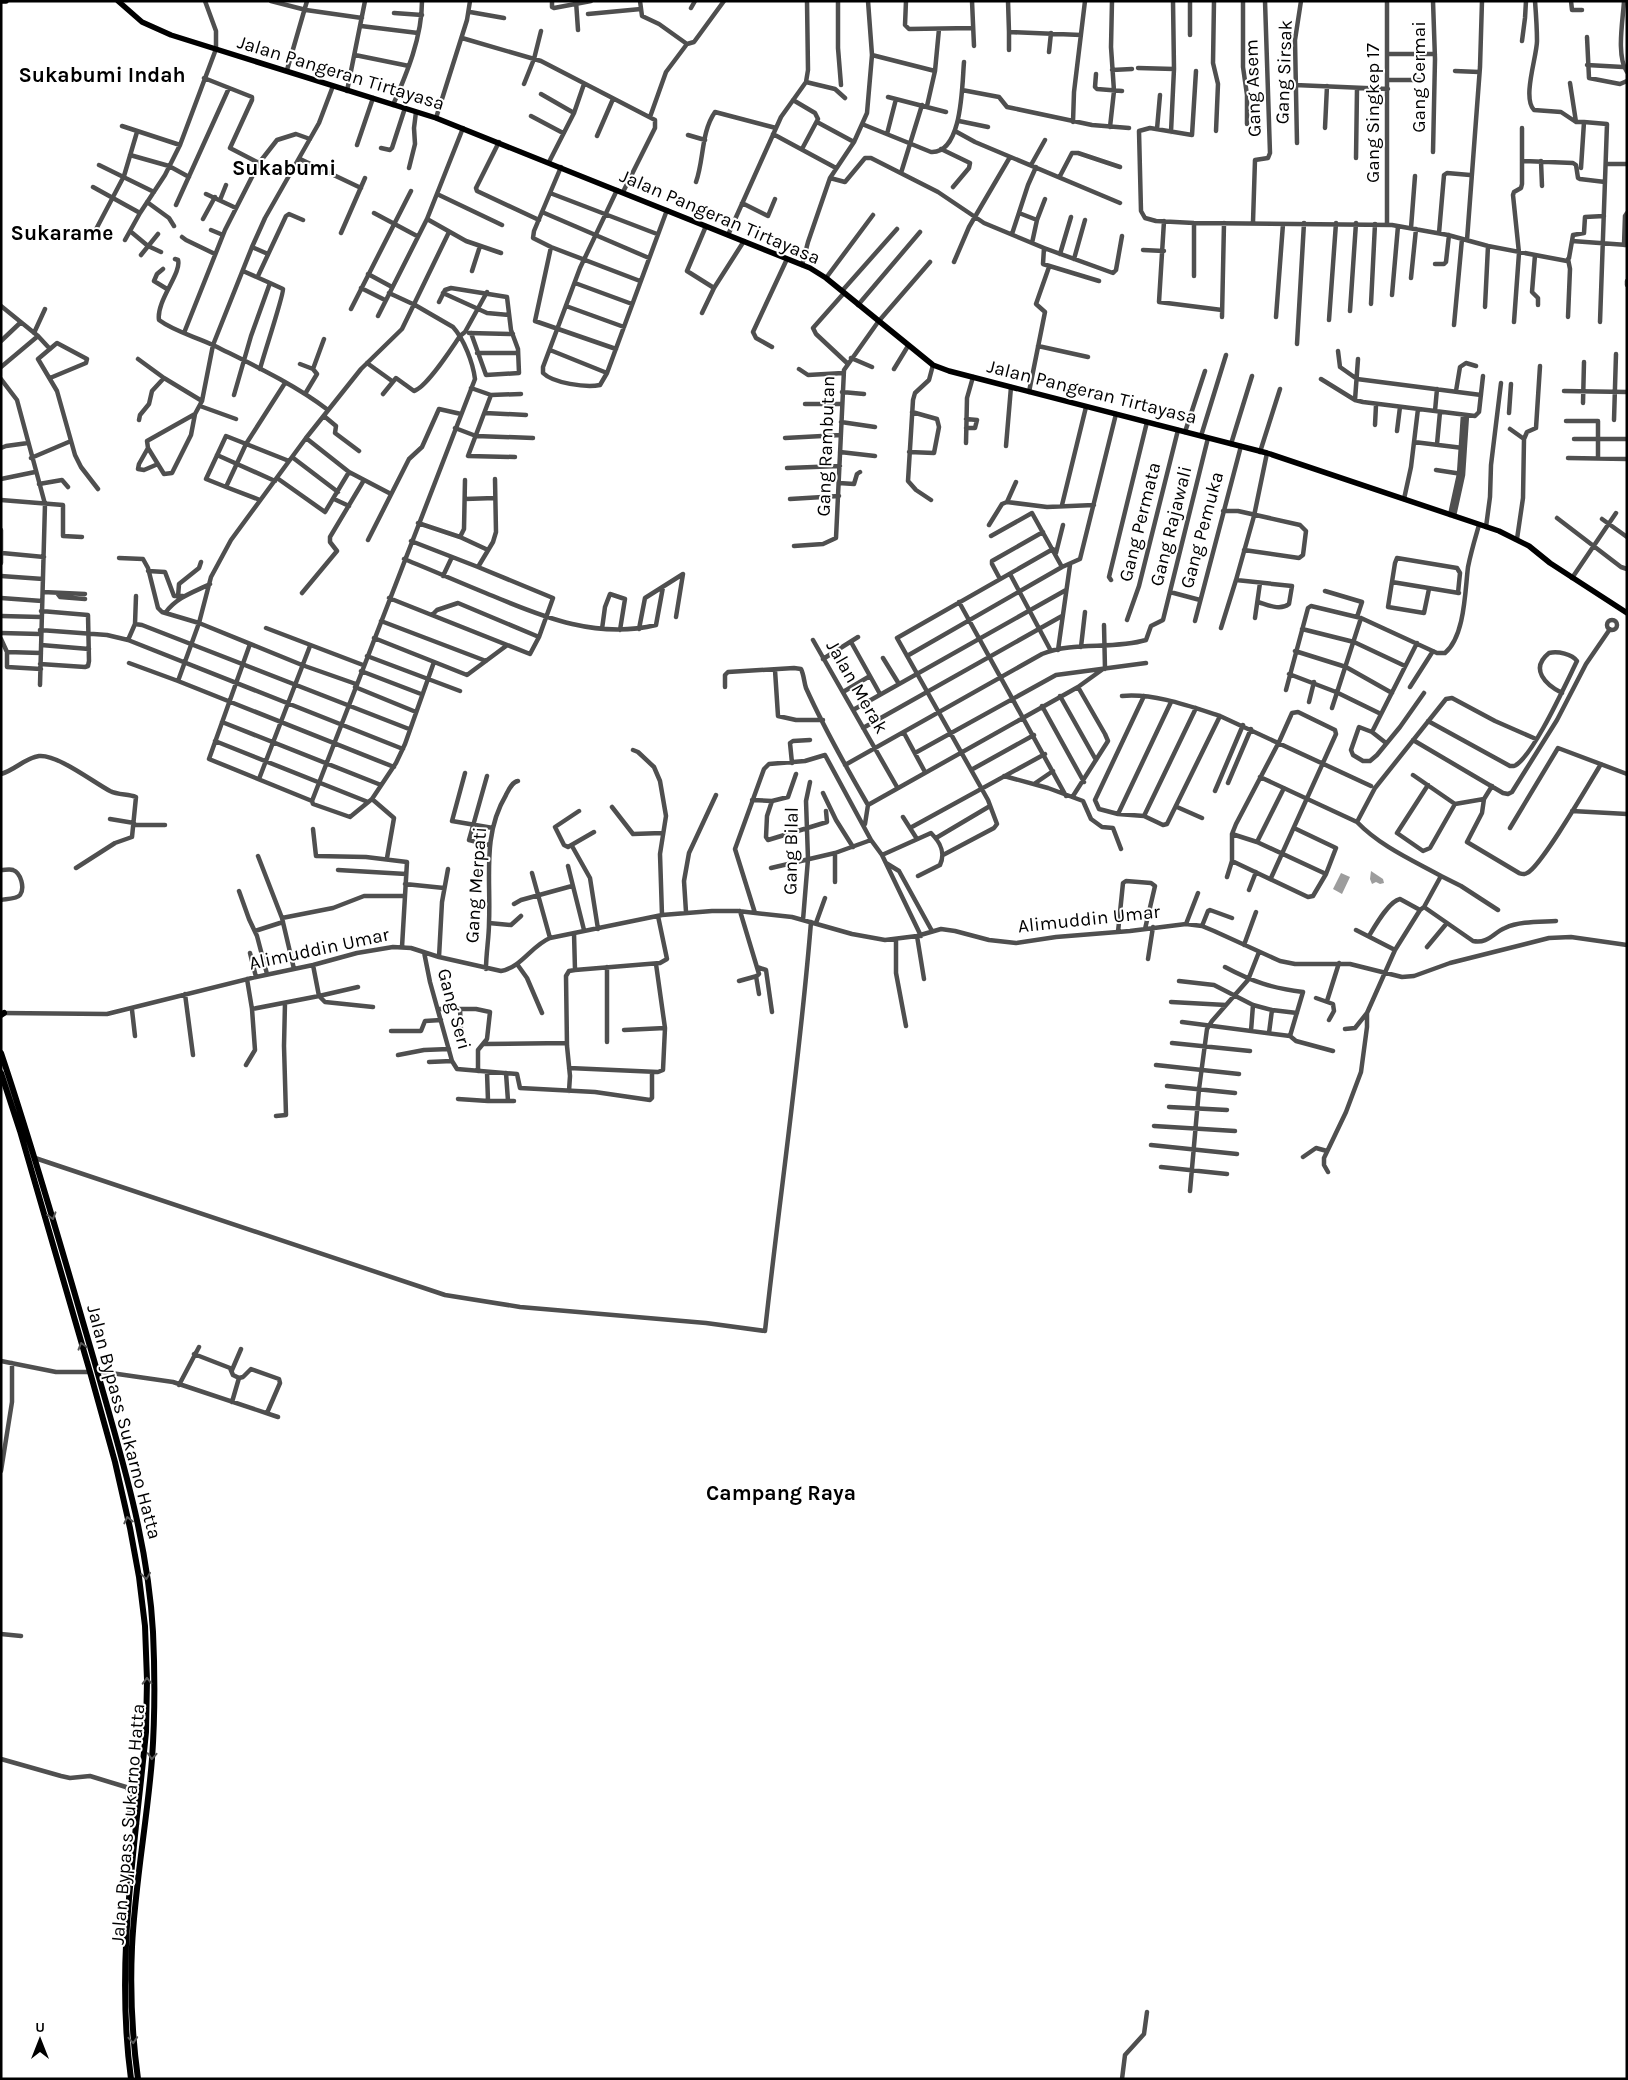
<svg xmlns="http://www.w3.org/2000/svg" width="1628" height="2080" font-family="Karla,sans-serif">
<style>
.water{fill:#9d9d9d}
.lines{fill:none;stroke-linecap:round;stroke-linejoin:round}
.minor{stroke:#4f4f4f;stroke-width:4.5}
.major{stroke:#000;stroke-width:5.5}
.highway{stroke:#000;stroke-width:6}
.oneway{stroke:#595959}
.labels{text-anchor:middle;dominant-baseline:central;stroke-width:4;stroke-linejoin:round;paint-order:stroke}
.street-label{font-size:19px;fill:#000;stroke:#fff}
.quarter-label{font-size:21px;font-weight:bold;fill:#000;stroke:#fff}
</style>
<rect width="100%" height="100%" fill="#fff"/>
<path class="water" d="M1371 871 1383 879 1384 883 1380 884 1376 882 1372 884 1370 879Z
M1341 873 1350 877 1342 894 1333 889Z"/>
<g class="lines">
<path class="minor" d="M271 1 306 10 362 18
M552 1V7L554 8 591 1
M576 1 578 30
M640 1 642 16 659 24 687 44
M838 1V48L841 85
M906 1 905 25 909 29 973 28
M972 1 974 46
M1008 1 1009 32 1081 35
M1214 1 1213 63 1218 84 1216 131
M1243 1V67L1247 95V124
M1433 1 1435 59 1433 152
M1535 1C1536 14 1537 28 1537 41 1537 56 1522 98 1534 110L1561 112 1576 122
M1571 1 1572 10H1582
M1624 1C1623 20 1616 56 1627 72
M691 8 695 1
M470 12 504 18
M394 13 422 15
M588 14 641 9
M361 26 418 33
M1190 35V1
M1587 37 1589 78 1620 84 1627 81
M462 38 541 61 655 120V128L623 192
M1522 41 1525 18 1526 1
M687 44 694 42 724 1
M1009 50V32
M1049 52 1051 33
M1389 54H1435
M355 55 409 66
M872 55 935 71
M1587 65 1623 67
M1138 68 1174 69
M287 70 307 1
M1112 70 1132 69
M1196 71 1192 135 1150 128 1139 131 1141 211 1145 218 1156 221 1194 223 1392 225 1448 235 1488 246 1567 261 1569 258 1572 241 1627 245
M1455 71 1479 72
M1096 74 1095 87 1097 89 1122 91
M204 78 252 97V100L230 148 259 163
M1388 80H1420
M806 82 835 89 845 98
M1570 83 1576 122H1584
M524 84 534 59 541 31
M1295 85 1388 89
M962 90 999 97 1007 107 1012 108 1092 125 1129 128
M347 91 365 1
M541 94 574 113
M888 97 946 112
M793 100 815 113 818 119 802 149
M393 105C407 73 422 37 422 1
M927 106 935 71 939 29
M531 116 563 133
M650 117 666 72 687 44
M436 118 467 20 470 1
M959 121 988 127
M817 122 854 142
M1073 122 1074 92 1085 1
M862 124 931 152C963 154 962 83 964 62
M122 126 180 145
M1110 127 1114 91 1111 47 1112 1
M1325 128 1327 86
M1157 129 1160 95
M955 131 975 142 1120 203
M1171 132 1174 69 1173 1
M773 134 836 168
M887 134 896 99
M688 135 705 140
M597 136 613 99
M499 142 476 188 477 191 539 220
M1297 143 1295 40 1301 1
M357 145 373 98
M381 148 390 150 392 148 405 108
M941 149 970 163 969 168 953 187
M130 155 169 166 189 177
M1356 158 1357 89
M300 159 361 188
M1522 161 1573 163 1576 165 1578 178 1580 179 1605 182
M1541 161 1542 186
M549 162 574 113 584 84
M1607 164H1627
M99 165 154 192
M1031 165 1045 140
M561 167 534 231 533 238 551 247 640 281
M409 168 415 144 414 128 416 112
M1581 168 1584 122 1607 124 1600 322
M901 173 922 105
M1060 176 1072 153H1078L1120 167
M830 178 845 182 865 158H871L938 192 984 223 1044 248 1113 273 1116 270 1122 236
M696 182C704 160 701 132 715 112L776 128
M93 187 140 213
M617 190 580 268 543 367V373C553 383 586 388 600 385L607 373 667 210
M550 193 657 234
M206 194 236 208
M437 194 502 225
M220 200 226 185
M147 202 169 218 174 226
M742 203 768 216 775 199
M176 205 229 88
M542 212 649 258
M374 213 417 236
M1019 213 1037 220
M203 219 215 197
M427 219 466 241 501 253
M1164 221 1159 302 1222 310
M1253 222 1255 160 1268 158 1270 153 1265 1
M1194 223V276
M1387 224V1
M706 226 687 271 714 288
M1411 228 1415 176
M211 230 223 235
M130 231 148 246 161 252
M341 233 365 178
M1439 233 1444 175 1447 173 1470 175
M1012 234 1028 185 1036 167
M93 235 124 176 137 132
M728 235 781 117 806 82 808 70 807 1
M182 237 186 240 215 254
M125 240 140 213 165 175 180 145 216 49V31L205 1
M1467 240 1480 67 1482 1
M1572 241 1573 235 1584 233 1585 217 1604 216
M1032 243 1037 220 1045 199
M1624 245 1625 216 1627 213
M252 247 268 254
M551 247 535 321 616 349
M1044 248 1043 264 1099 281
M1143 250 1164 251
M1060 254 1071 217
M141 255 158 234
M1535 255 1532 292 1538 298V305
M175 259 178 260C182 273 156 301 159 320 175 332 197 337 215 346 253 365 294 384 328 410
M1074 259 1085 220
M954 262 969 227 1010 157
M1435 264H1444L1446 262 1449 235
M802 265 808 242 830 178 854 142 867 113 872 55 868 1
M163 269 157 274 154 281 167 289
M472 271 480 246
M368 274 392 287
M258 276 286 216 289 214 303 220
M826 278 873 215
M1411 278 1416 229
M575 283 632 304
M1627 285V281
M361 288 385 300
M842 291 897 229
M389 293 415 305 453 327C464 339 473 363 475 379L312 801 313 804 350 817 372 799 396 763 405 744 434 662
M443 293 487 313 509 315
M844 293 813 328 816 334 847 363
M1392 295 1398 226
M439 302 445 290 451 288 507 297 511 330 518 349 519 373 486 375 471 333
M1371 304 1375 224
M858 305 920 232
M1 306 38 336 50 349
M566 306 624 327
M1485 307 1488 246
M351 309 411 191
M1350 311 1356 223
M702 313 714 288 744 241
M378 316 427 219 463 128
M1222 317 1224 223
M1276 317 1283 224
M1568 317 1570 269 1568 259
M1329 320 1336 223
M1514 322 1519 253 1513 195 1514 192 1521 188 1522 184V128
M1454 325 1462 239
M34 333 45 309
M184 333 225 230 259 163 277 140 296 134 310 139
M469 333 513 334
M1 341 20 323
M1297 344 1304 223
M1038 346 1088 357
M772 347 756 338 753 332 787 259
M550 350 607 373
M1338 351 1340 367 1357 379 1481 395
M477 353H518
M851 358 872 367
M138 359 164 378
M367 363 392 381
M300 364 313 369 317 374 305 394
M1 367 38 336
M260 369C263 357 284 294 283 289L270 283
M313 369 324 339
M799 369 808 375 843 373
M894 369 908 346
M50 378 86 363 87 359 57 343 38 359 57 391 75 455 81 467 98 489
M1 379 17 400 45 504 40 685
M1321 379 1355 400 1363 402 1475 416 1479 412 1483 376
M471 388 491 395 521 394
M1456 391 1460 367 1466 363 1476 366
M1564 391 1627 392
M842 392 864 394
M1029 392 1045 312 1036 304 1049 267
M383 394 396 378 414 391C427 387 451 349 460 336L465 332 487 292
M234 395 251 336 270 283 243 271
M491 395 468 456 515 457
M1355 400 1358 359
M1583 403 1584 362
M805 404H842
M200 406 236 419
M1435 411 1437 389
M485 413 526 415
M1509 413 1511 384
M324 416 336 426 335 433 359 451
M139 420 140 415 149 404 152 391 164 378 202 401
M1614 420 1616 354
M1566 421H1598V458
M841 422 875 427
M1375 425 1376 405
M455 428 476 436 533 438
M966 428H975L977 420 966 419
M1510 429 1524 439
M1397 431 1400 407
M1185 432 1205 371
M1201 436 1226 355
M306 438 349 472 391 494
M785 438 841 435
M1574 439H1627
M1414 442 1463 448
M966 443 967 398 973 377
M1231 444 1252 376
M1437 444 1440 412
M1006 446 1011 387
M1 448 6 446 28 443
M148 448 164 474 172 473 191 435 195 414 202 401 213 345 252 247 265 218 319 123 333 86
M840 452 875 456
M909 452 934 453 939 427 937 419 912 412
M1260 452 1280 389
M217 455 275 481
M292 457 338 492
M31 458 71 441
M1568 458 1627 459
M158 464 144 470 138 469 139 464 148 448 147 441 195 414
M787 468 840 466
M1436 470 1462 474
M277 478 325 512 349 472
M1 479 35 472
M839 483 854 484 857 474 860 472
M39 484 62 480 68 487
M226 487 206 479 226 436 289 461
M334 499 349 506
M465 499 495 498
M790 499 839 496
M1404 499 1411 467 1418 409
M1 500 63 505V536L82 537
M260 500 226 487 246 444 285 383
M931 500 916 490 908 481 913 400 915 393 929 380 933 365
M1007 502 1047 507 1094 505
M1062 505 1086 407
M1223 511H1238L1300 525 1306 531 1303 555 1299 558 1244 550
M1450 515 1459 474 1463 415
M1454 516 1463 475 1467 415
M1557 518 1621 567 1627 569
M1602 519 1627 537
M418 523 460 537 488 550
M989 525 1002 504 1007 502 1016 482
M1486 527 1490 497 1491 465 1501 383
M1 530V563
M991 536 1032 513 1062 567
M460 537 464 529 465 480
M1517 539 1523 498 1524 439 1527 432 1536 428 1540 366
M368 540 409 459 422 447 439 409 461 414
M411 541 478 567 493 542 496 532 495 479
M794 546 823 544 836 538 844 370 878 322 930 262
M2 553 44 557
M1056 553 1063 525
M119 558 143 559 148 568 158 608 162 612 199 623 302 665 356 684
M404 559C434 571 463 584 493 596 545 618 598 639 656 625L663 587
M148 571 165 572 174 596H183
M1010 574 1051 651
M1 576 43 579
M443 576 452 557
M1572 578 1616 513
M1000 579 992 564V561L1043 532
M1111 580 1109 577 1147 422
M1236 580 1292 586 1289 604C1280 611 1268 605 1258 602
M1392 582 1459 593
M1429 589 1424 613 1388 607 1395 563 1397 558 1457 568 1460 573 1458 593
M1325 591 1362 602 1357 617
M43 592 85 594
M1170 592 1200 600
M57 593 60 597 85 599
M302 593 337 551 330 542V537L364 480
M178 597 179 584 199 568 201 562
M1 598 42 601
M389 598 530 654 539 637 553 598 478 567
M959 602 1066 796
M166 612C177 597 194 592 210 584
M432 615 437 610 458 603 539 637
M1 616 41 617
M1255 618 1260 583
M1127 620 1139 586 1178 430
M1607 625a5 5 0 1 1 10 0a5 5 0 1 1-10 0Z
M381 621 486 661
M1195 621 1241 446
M135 624 136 596
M1104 625 1105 669
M266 628 363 665
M1221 628 1236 580 1254 516 1267 453
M602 629 605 607 610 594 625 599 620 630
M639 629 645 598 683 574 676 617
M1302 629 1354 642 1405 666
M40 630 107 635 128 640 403 749
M1 633 40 634
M374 638 467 675 506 646
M1 639 7 652V667L41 669
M128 640 135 624 142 625 409 729
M813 640 897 787
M851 642 870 676
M250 644 209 759 312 801
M41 645 89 649
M1081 647 1085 612
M1058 650 1070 565
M1295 651 1346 667 1392 693
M7 652 41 653
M367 656 460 691
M907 656 1062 567 1080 559 1116 414
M883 658 899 684
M823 659 858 637
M129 663 178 681 394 767
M40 664 85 667 88 666 89 661 88 615 41 611
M775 670 778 716 796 720H823
M361 671 421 694
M1289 674 1336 692 1381 714
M178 681 199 623 211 577 231 540 306 438 361 369 402 329 449 232
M355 687 416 712
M725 687V675L728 672 794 668 801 669C804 675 804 682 806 688 824 728 846 767 868 805L865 824
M1410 687 1433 651
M1286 690 1308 608 1311 606 1361 618 1437 653H1445C1465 636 1465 591 1468 567 1471 552 1475 539 1479 525
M843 692 870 676 880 694
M1060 696 1096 760
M1122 696C1154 693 1189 706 1220 716L1371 786
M1144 696 1095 800 1099 809 1118 814 1144 816 1163 825 1167 824 1220 716
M1309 702 1314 682
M1042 706 1084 782
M1332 708 1361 618
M853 710 1066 590
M1428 721 1510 766H1514C1532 759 1567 681 1577 661 1572 654 1558 651 1549 653 1529 669 1546 685 1562 693
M222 722 381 785
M863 728 1062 616
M1372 732 1417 643
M904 733 925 772
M1413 740 1503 793 1508 794 1512 792 1557 720 1586 664 1610 629
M215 741 368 802
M1386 743 1372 732 1359 727 1351 750 1353 755 1363 761H1370L1377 755 1400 727 1424 693
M633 750 638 752 654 767 660 781 666 816 660 854 662 915
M915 753 1056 675 1146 663
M792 763 790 743 793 741 810 740
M845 765 1042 654C1074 641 1112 650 1146 640L1151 626 1163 620 1208 438
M971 770 1034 735
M465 773 452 821 493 828
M1 774C15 770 25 758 39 756 57 754 93 782 110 791 118 795 128 794 136 797L132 837 115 843 76 868
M1413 775 1455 804 1430 848 1423 851 1397 833 1428 785
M487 776 469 840 489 845
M1004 776 1048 788 1083 801 1091 819 1102 827 1113 828 1121 849
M1260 777 1357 822C1380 846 1412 860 1441 876L1424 907 1420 910 1395 950 1367 1013V1027L1361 1072 1346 1112 1324 1158V1165L1328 1172
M259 779 310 646
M1228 783 1251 729
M1034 784 1053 771
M1492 786 1484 799 1482 813 1467 842 1519 873C1522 874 1524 875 1527 873 1541 867 1590 782 1601 764
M1215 791 1243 725
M823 793 836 820 853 847
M1073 796 1108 741 1105 734 1078 687
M372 799 394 818 387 858
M752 800 772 801 788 797 796 774
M772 801 767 816 766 837 768 840 827 822 826 811
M1455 804 1484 799
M868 805 1078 687 1103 669
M612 807 633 834 662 833
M1177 807 1202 818
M579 811 555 827 564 845 568 847 594 832
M1572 811 1627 814
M1118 814 1171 702
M1144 816 1196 708
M903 817 917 839
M110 819 134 823
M1357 822 1375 788 1446 699 1452 698 1495 721 1536 739
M134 825H165
M910 828 1045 754
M1510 828 1558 748 1627 774
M313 829 316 856 366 857 407 862 402 947
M1232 834 1257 842 1326 874
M936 838 990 806
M1257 842 1284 788
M572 846 590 878 598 929
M835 853V882
M882 855 931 833C940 842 946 852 940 865L918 876
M943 855 994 828 997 824 988 800 897 638 1053 549
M258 856 282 918 294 969
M1232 861 1308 897 1313 896 1326 874 1336 848 1294 828
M886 863 899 871 932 931
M568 866 584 930
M771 868 835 853 871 840
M1 870C5 870 10 869 13 870 21 873 25 888 20 895 17 899 6 899 1 900
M338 870 406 874
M532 873 550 938
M1441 876 1461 886 1498 910
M1227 877 1232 861V834L1236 824 1279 742 1292 713 1298 712 1335 730 1336 734 1271 878
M405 884 444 888
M1249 890 1256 872
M239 891 249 919 257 936 267 974
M514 904 521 900 572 886
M1424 907 1473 941C1488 944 1493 933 1505 928 1520 921 1540 922 1556 921
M686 912 684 881 689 853 716 795
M755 913 735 849 764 769 769 764 805 761 825 755 871 840 882 855 921 936
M282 918 333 908 364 896H404
M803 920 808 859 806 801 810 782
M489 923 511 925 521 916
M816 923 825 898
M1186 924 1198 893
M1202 926 1208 911 1210 910 1232 918
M1356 930 1395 950
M255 931 283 922
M1118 932 1123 883 1126 881 1151 883 1155 886 1145 929
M917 936 924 979
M1369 936C1375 926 1389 901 1400 899L1420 910
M896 940V973L906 1026
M1244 945 1256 912
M1427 947 1447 923
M424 952 430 982 452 1061 457 1069 517 1074 520 1088 595 1092 650 1100 652 1098V1072
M250 953 256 977
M439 957 442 902 448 869
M1148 959 1153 927
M517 964 527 978 542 1013
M757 967 766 970 772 1012
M486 969C486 953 489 938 489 923 491 878 482 835 506 795 509 789 512 782 518 781
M575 970 660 963 667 959 658 916
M756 976 759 994
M739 981 757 976 759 974 740 911
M1179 981 1214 985 1253 1005 1272 1010 1297 1013
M185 994 193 1055
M319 996 325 1002 373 1007
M319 996 358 987
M1316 998 1333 1004 1334 1011 1329 1020
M1327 1001 1339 963
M1171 1002 1226 1005
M252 1009 319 996 313 965
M438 1009H476L490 1012 487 1039 478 1050V1071
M460 1009 461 1031
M132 1010 135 1036
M2 1013 107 1014 256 977 313 965 357 953 393 947 411 948 439 957 501 971C522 967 531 946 550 938L662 915 712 911H738L792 917 852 934 885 940 917 936 941 929 955 931 989 940 1016 943 1056 937 1130 931 1186 924 1202 926 1214 931 1280 961 1295 964H1350L1402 977 1414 976 1450 963 1549 938 1571 937 1627 945
M1182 1022 1290 1036 1303 992C1272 988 1253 982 1225 967
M1345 1029 1355 1028 1367 1013
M624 1030 665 1028
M391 1031H421L425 1021 441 1020
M1251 1031 1253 1005
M1269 1033 1272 1010
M1290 1036 1296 1041 1333 1051
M607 1042V967
M1172 1043 1250 1051
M484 1044 567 1043
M398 1055 424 1050 449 1049
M429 1062 452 1061
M246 1065 255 1050 252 1009 247 979
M1156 1065 1239 1074
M569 1068 658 1072 663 1070 665 1028 656 964
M487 1072 488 1101H514
M506 1073 508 1101
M1167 1086 1235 1093
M569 1091 570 1076 567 1046 566 976 569 971 575 970 574 933
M458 1099 488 1101
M1169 1107 1227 1110
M276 1116 286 1115 284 1046 285 1003
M1154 1126 1235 1131
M1151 1145 1237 1154
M1303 1157 1316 1148 1327 1151
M35 1158 445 1295 520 1307 706 1323 765 1331C780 1194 800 1059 811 922
M1161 1167 1227 1174
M1190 1191 1199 1089 1207 1029 1212 1021 1248 980 1259 952
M194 1354 230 1368 233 1375 239 1378 232 1402
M1 1361 56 1372H90
M232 1370 241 1349
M97 1371 173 1382 278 1417
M239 1378 243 1377 251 1369 279 1379 280 1383 267 1413
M179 1385 199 1347
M1 1471 12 1402V1363
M1 1634 21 1636
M1 1759 61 1776 70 1778 90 1776 126 1787 130 1792 129 1819 132 1823 137 1824
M1122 2079 1125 2055 1144 2034 1147 2012"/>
<path class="major" d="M1 1H6
M118 1 142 22 171 35 436 118 810 268 826 278 933 365 949 371 1267 453 1499 531 1529 546 1550 563 1627 613"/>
<path class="highway" d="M1 1015 4 1013
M1 1053C35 1154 64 1257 94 1360 119 1449 148 1539 153 1632 155 1675 155 1717 152 1759 147 1822 135 1884 132 1947 130 1991 132 2035 138 2079
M1 1073 20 1131 90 1372 115 1462 130 1528 139 1577 145 1626 147 1680 146 1732C135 1847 115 1963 131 2079"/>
</g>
<defs><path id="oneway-chevron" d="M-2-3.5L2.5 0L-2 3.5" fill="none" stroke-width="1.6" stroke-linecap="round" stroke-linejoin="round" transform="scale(1.25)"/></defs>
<g class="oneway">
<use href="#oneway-chevron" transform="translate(52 1216) rotate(74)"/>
<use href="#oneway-chevron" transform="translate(82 1346) rotate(-106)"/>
<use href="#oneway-chevron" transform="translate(128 1520) rotate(-103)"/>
<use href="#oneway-chevron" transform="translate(146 1576) rotate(82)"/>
<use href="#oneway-chevron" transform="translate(147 1681) rotate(-91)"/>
<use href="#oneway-chevron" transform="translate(152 1756) rotate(94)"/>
<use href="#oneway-chevron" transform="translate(133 2040) rotate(86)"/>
</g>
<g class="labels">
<g class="street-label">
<text transform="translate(1284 72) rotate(-88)">Gang Sirsak</text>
<text transform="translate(341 73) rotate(17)">Jalan Pangeran Tirtayasa</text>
<text transform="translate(1419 77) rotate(-90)">Gang Cermai</text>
<text transform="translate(1253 88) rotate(-92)">Gang Asem</text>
<text transform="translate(1373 113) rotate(-90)">Gang Singkep 17</text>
<text transform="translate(720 217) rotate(23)">Jalan Pangeran Tirtayasa</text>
<text transform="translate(1092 392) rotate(14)">Jalan Pangeran Tirtayasa</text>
<text transform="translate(826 446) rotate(-88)">Gang Rambutan</text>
<text transform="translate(1140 522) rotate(-76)">Gang Permata</text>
<text transform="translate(1171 526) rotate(-76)">Gang Rajawali</text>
<text transform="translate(1202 530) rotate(-75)">Gang Pemuka</text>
<text transform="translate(857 687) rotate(60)">Jalan Merak</text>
<text transform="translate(791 851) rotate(-89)">Gang Bilal</text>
<text transform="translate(476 885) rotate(-86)">Gang Merpati</text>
<text transform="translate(1089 919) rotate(-6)">Alimuddin Umar</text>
<text transform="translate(319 949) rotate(-12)">Alimuddin Umar</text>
<text transform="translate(454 1009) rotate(75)">Gang Seri</text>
<text transform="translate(124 1422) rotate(75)">Jalan Bypass Sukarno Hatta</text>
<text transform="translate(128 1824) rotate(-85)">Jalan Bypass Sukarno Hatta</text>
</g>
<g class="quarter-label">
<text x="102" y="75">Sukabumi Indah</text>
<text x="284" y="168">Sukabumi</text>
<text x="62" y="233">Sukarame</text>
<text x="781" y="1493">Campang Raya</text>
</g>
</g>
<rect width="1628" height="2080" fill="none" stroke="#000000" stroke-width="5"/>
<g transform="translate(40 2040)" stroke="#ffffff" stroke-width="4" paint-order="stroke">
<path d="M0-4L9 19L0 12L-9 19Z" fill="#000000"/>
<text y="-8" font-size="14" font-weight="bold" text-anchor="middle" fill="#000000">U</text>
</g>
</svg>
